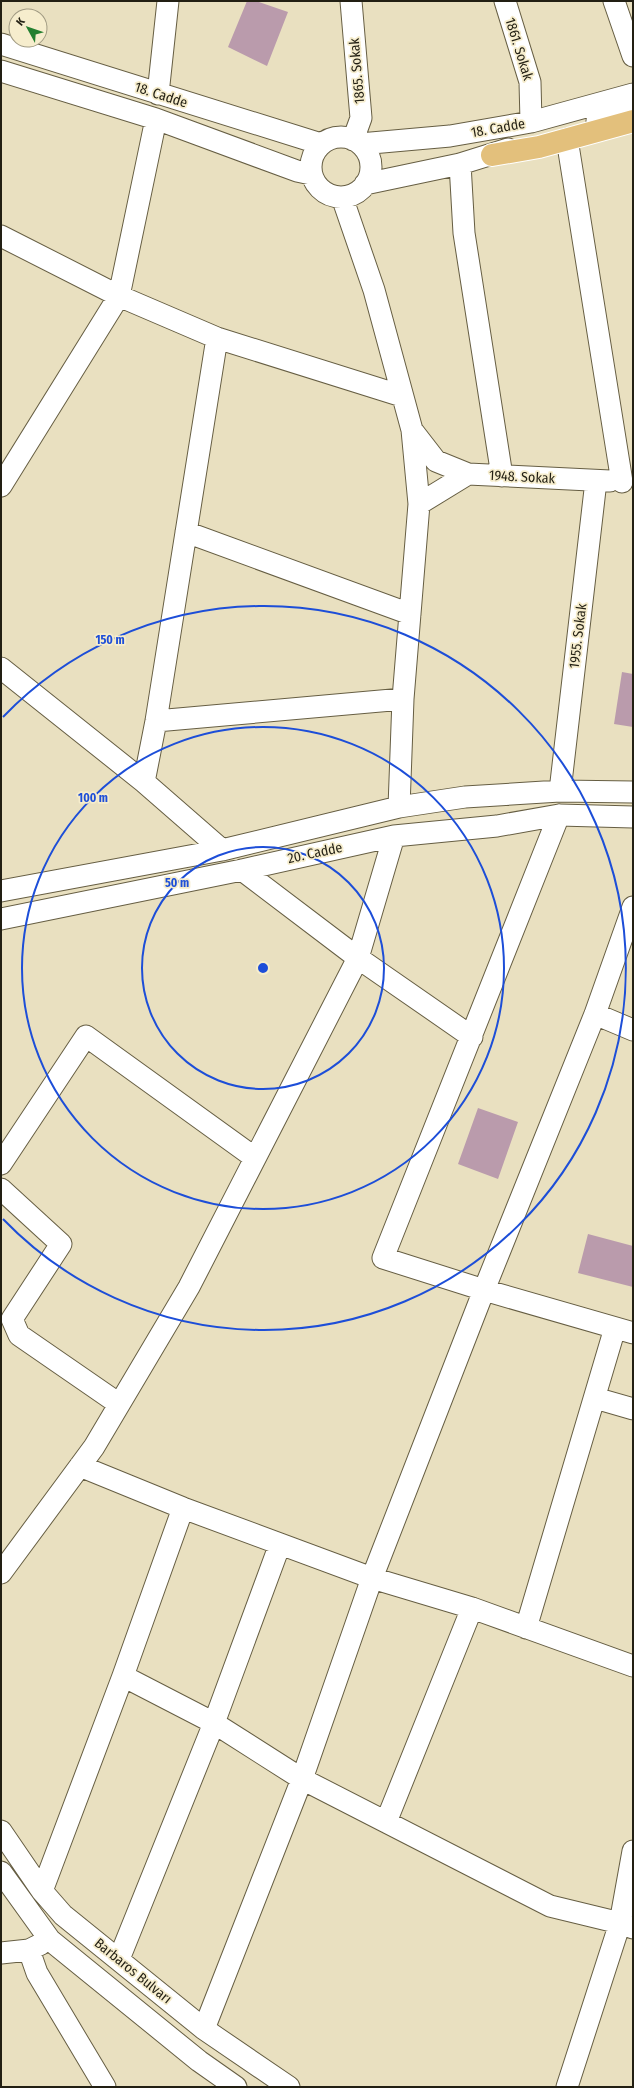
<svg xmlns="http://www.w3.org/2000/svg" width="634" height="2088" font-family="'Fira Sans Condensed',sans-serif">
<style>
.building{fill:#ba9bac}
.lines{fill:none;stroke-linecap:round;stroke-linejoin:round}
.minor-casing{stroke:#665e43;stroke-width:23}
.major-casing{stroke:#fff;stroke-width:24}
.minor{stroke:#fff;stroke-width:21}
.major{stroke:#e3c07c;stroke-width:22}
.ring{fill:none;stroke:#1d4ed8;stroke-width:2}
.labels{text-anchor:middle;dominant-baseline:central;stroke-width:3.5;stroke-linejoin:round;paint-order:stroke}
.street-label{font-size:14px;fill:#221f13;stroke:#f6edcd}
.centre{fill:#1d4ed8;stroke:#f6edcd;stroke-width:2}
.ring-label{font-size:12px;text-anchor:middle;font-weight:bold;fill:#1d4ed8;stroke:#f6edcd;stroke-width:3.5;stroke-linejoin:round;paint-order:stroke}
</style>
<rect width="100%" height="100%" fill="#e9e0c0"/>
<path class="building" d="M247 1H256L288 12 267 66 228 47Z
M622 672 633 674V727L614 724Z
M478 1108 518 1122 498 1179 458 1164Z
M588 1234 633 1246V1287L578 1273Z"/>
<g class="lines">
<g class="minor-casing">
<path id="minor" d="M351 1 361 118 353 140
M505 1 530 82 531 122
M614 1 633 56
M1 44 321 144
M1 71 156 119 297 171 311 174
M158 94 168 1
M597 121 633 109
M311 167a30 30 0 1 1 60 0a30 30 0 1 1-60 0Z
M567 139 622 482
M360 144 450 136 531 122 633 94
M460 164 464 233 502 476
M365 184 460 164 508 149
M342 197 374 290 412 430 419 504 403 699 399 807
M1 236 119 296 217 338 402 396
M412 430 436 461 468 474
M1 486 119 296 156 119
M419 504 468 474 610 481
M186 532 410 614
M1 668 144 782 222 850
M156 721 403 699
M144 782 156 721 217 338
M560 791 596 481
M559 815 383 1258 484 1290 633 1333
M242 870 358 958 472 1037
M1 891 222 850 399 807 465 797 560 791 633 792
M1 919 242 870 394 836 497 826 559 815 633 817
M595 1014 633 1030
M1 1164 86 1036 255 1158
M1 1189 61 1244 12 1319 19 1335 119 1404
M595 1398 633 1409
M80 1466 183 1508 372 1578 472 1608 633 1666
M1 1573 94 1447 189 1287 358 958 394 836
M526 1628 615 1328
M123 1676 214 1723 302 1779 550 1906 620 1923 633 1928
M386 1822 472 1608
M1 1831 42 1891 63 1915 204 2029 289 2087
M1 1872 50 1940 199 2061 236 2087
M42 1891 123 1676 183 1508
M29 1950 37 1973 105 2087
M1 1953 29 1950 41 1944
M119 1959 214 1723 280 1544
M204 2029 302 1779 372 1578 484 1290 595 1014 633 907
M567 2087 620 1923 633 1851"/>
</g>
<g class="major-casing">
<path id="major" d="M492 155 539 147 633 121"/>
</g>
<use href="#minor" class="minor"/>
<use href="#major" class="major"/>
</g>
<g class="ring">
<circle cx="263" cy="968" r="121"/>
<circle cx="263" cy="968" r="241"/>
<path d="M3 717A362 362 0 1 1 3 1219"/>
</g>
<g class="labels">
<g class="street-label">
<text transform="translate(519 49) rotate(73)">1861. Sokak</text>
<text transform="translate(357 71) rotate(-95)">1865. Sokak</text>
<text transform="translate(161 95) rotate(18)">18. Cadde</text>
<text transform="translate(498 128) rotate(-10)">18. Cadde</text>
<text transform="translate(522 477) rotate(3)">1948. Sokak</text>
<text transform="translate(578 636) rotate(-83)">1955. Sokak</text>
<text transform="translate(315 853) rotate(-12)">20. Cadde</text>
<text transform="translate(133 1971) rotate(39)">Barbaros Bulvarı</text>
</g>
</g>
<circle cx="263" cy="968" r="6" class="centre"/>
<g class="ring-label">
<text x="110" y="644">150 m</text>
<text x="93" y="802">100 m</text>
<text x="177" y="887">50 m</text>
</g>
<rect width="634" height="2088" fill="none" stroke="#221f13" stroke-width="4"/>
<g transform="translate(28 28) rotate(310)"><circle r="19" fill="#f6edcd" stroke="#a19b83"/>
<path d="M0-3L7 15L0 10L-7 15Z" fill="#247f2f"/>
<text y="-6" font-size="11" font-weight="bold" text-anchor="middle" fill="#221f13">K</text>
</g>
</svg>
